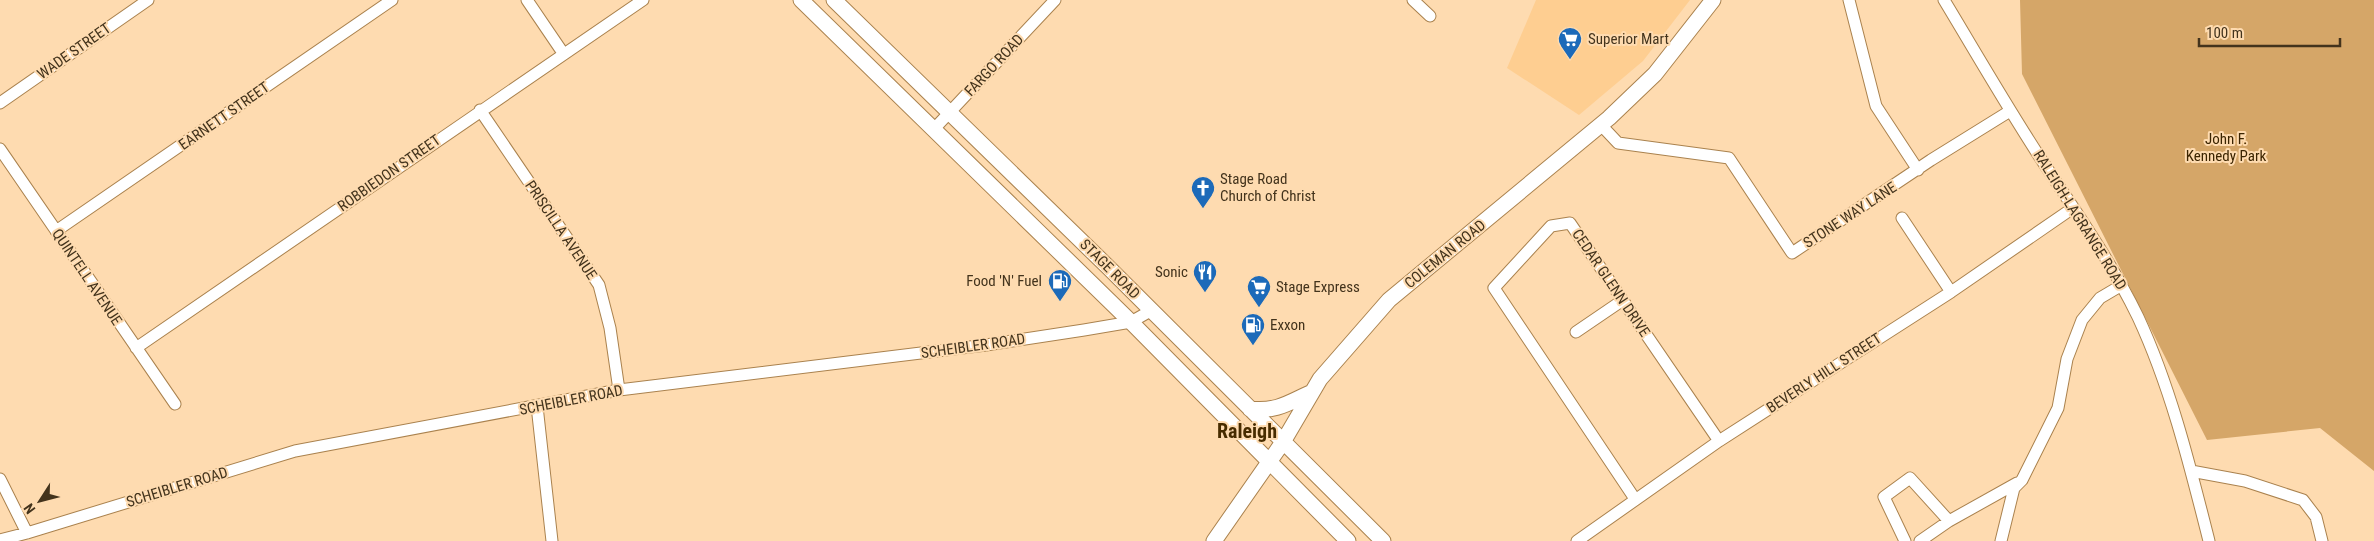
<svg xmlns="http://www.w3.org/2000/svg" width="2374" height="541" font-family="'Roboto Condensed',sans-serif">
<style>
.built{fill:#fece91}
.green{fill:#d5a668}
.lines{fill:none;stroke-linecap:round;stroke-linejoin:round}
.street-casing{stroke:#aa824e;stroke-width:13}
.secondary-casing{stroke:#aa824e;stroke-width:17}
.street{stroke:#fff;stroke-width:11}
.secondary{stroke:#fff;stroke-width:15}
.labels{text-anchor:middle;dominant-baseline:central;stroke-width:4;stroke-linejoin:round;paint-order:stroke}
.poi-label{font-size:15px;fill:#43331c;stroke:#fedbb0;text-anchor:start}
.street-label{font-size:15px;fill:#43331c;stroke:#fedbb0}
.park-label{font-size:15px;fill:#3b2401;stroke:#fedbb0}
.district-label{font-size:20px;font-weight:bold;fill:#472c00;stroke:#fedbb0}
</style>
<rect width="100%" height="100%" fill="#fedbb0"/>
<path class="built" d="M1536 0H1690L1643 61 1579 115 1507 68Z"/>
<path class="green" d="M2020 0H2374V471L2320 428 2207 440 2022 74Z"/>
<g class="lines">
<g class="street-casing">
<path id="street" d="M527 0 563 53
M1413 0 1430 16
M1849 0 1876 106 1918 170
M1944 0C1976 53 2007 107 2041 159 2075 211 2111 261 2138 317 2171 388 2190 466 2209 541
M0 103 148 0
M480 110 599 285 610 328 619 390
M1601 125 1618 143 1729 158 1792 253 1931 160 2010 111
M934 129 1055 0
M0 149 175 404
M1902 218 1951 292
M56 231 392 0
M1576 332 1623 300
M136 348 643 0
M537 406 552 541
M2191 471 2245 481 2303 500 2316 517 2322 541
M0 479 27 533
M1635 499 1494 288 1551 226 1570 223 1719 441
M0 540 27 533 295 451 619 390 986 345 1084 330 1131 322 1152 310
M1577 541 1719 441 1951 292 2073 208
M1905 541 1884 497 1910 478 1949 521
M1920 541 1949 521 2017 483
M2001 541 2014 488 2022 480 2058 408 2067 359 2082 320 2100 298 2122 285"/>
</g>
<g class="secondary-casing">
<path id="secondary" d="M801 0 1131 322 1348 541
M834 0 1109 268 1383 541
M1250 409C1277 412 1288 403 1312 392
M1214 541 1283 442 1320 379 1389 300 1609 118 1655 74 1713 0"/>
</g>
<use href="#street" class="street"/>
<use href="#secondary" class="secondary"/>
</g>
<defs>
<g id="supermarket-pin" transform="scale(1.25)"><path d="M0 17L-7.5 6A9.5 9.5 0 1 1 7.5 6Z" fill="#1c6ab9" stroke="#fedbb0"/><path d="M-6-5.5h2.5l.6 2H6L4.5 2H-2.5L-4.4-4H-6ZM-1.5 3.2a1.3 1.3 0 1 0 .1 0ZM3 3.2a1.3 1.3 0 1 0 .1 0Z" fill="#fff"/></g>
<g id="church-pin" transform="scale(1.25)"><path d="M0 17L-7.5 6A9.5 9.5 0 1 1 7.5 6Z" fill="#1c6ab9" stroke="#fedbb0"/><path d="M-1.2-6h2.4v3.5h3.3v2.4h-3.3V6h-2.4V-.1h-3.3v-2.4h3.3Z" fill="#fff"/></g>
<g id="restaurant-pin" transform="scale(1.25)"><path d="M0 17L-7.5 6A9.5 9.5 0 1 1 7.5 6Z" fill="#1c6ab9" stroke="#fedbb0"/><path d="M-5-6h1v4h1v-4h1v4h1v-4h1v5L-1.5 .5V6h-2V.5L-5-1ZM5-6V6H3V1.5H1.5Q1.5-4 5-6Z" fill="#fff"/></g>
<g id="fuel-pin" transform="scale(1.25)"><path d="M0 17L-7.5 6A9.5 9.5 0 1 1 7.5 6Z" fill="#1c6ab9" stroke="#fedbb0"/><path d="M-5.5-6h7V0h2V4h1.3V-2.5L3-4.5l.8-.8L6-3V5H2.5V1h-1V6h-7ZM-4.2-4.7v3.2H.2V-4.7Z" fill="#fff"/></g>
</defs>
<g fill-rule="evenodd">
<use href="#supermarket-pin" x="1570" y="39"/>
<use href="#church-pin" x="1203" y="188"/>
<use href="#restaurant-pin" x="1205" y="272"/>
<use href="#fuel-pin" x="1060" y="281"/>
<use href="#supermarket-pin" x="1259" y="287"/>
<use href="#fuel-pin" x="1253" y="325"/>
</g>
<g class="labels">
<g class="poi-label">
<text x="1588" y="39">Superior Mart</text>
<text x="1220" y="179">Stage Road<tspan x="1220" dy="17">Church of Christ</tspan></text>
<text x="1188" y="272" text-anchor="end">Sonic</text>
<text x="1042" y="281" text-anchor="end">Food 'N' Fuel</text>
<text x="1276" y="287">Stage Express</text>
<text x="1270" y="325">Exxon</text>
</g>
<g class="street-label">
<text transform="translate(74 51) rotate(-35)">WADE STREET</text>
<text transform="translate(994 65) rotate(-47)">FARGO ROAD</text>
<text transform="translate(224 116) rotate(-35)">EARNETT STREET</text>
<text transform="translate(389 173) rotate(-35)">ROBBIEDON STREET</text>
<text transform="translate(1850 215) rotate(-33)">STONE WAY LANE</text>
<text transform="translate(2080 220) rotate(58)">RALEIGH-LAGRANGE ROAD</text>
<text transform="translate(561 230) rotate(56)">PRISCILLA AVENUE</text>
<text transform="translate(1445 254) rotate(-39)">COLEMAN ROAD</text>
<text transform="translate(1110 269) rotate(45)">STAGE ROAD</text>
<text transform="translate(87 277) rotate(56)">QUINTELL AVENUE</text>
<text transform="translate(1611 283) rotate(56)">CEDAR GLENN DRIVE</text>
<text transform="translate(973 346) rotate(-8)">SCHEIBLER ROAD</text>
<text transform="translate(1824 373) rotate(-33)">BEVERLY HILL STREET</text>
<text transform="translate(571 400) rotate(-11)">SCHEIBLER ROAD</text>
<text transform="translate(177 487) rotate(-17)">SCHEIBLER ROAD</text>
</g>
<g class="park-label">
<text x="2226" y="139">John F.<tspan x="2226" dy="17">Kennedy Park</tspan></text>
</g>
<g class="district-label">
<text x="1247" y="431">Raleigh</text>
</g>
</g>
<g transform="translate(40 501) rotate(234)" stroke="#fedbb0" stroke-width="4" paint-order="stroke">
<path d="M0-4L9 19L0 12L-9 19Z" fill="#43331c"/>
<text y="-8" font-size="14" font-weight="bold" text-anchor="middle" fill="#43331c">N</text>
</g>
<path d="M2199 38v8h141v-8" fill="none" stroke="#43331c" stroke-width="2.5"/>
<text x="2206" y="38" font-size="15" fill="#43331c" stroke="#fedbb0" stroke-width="4" paint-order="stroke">100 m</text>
</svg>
